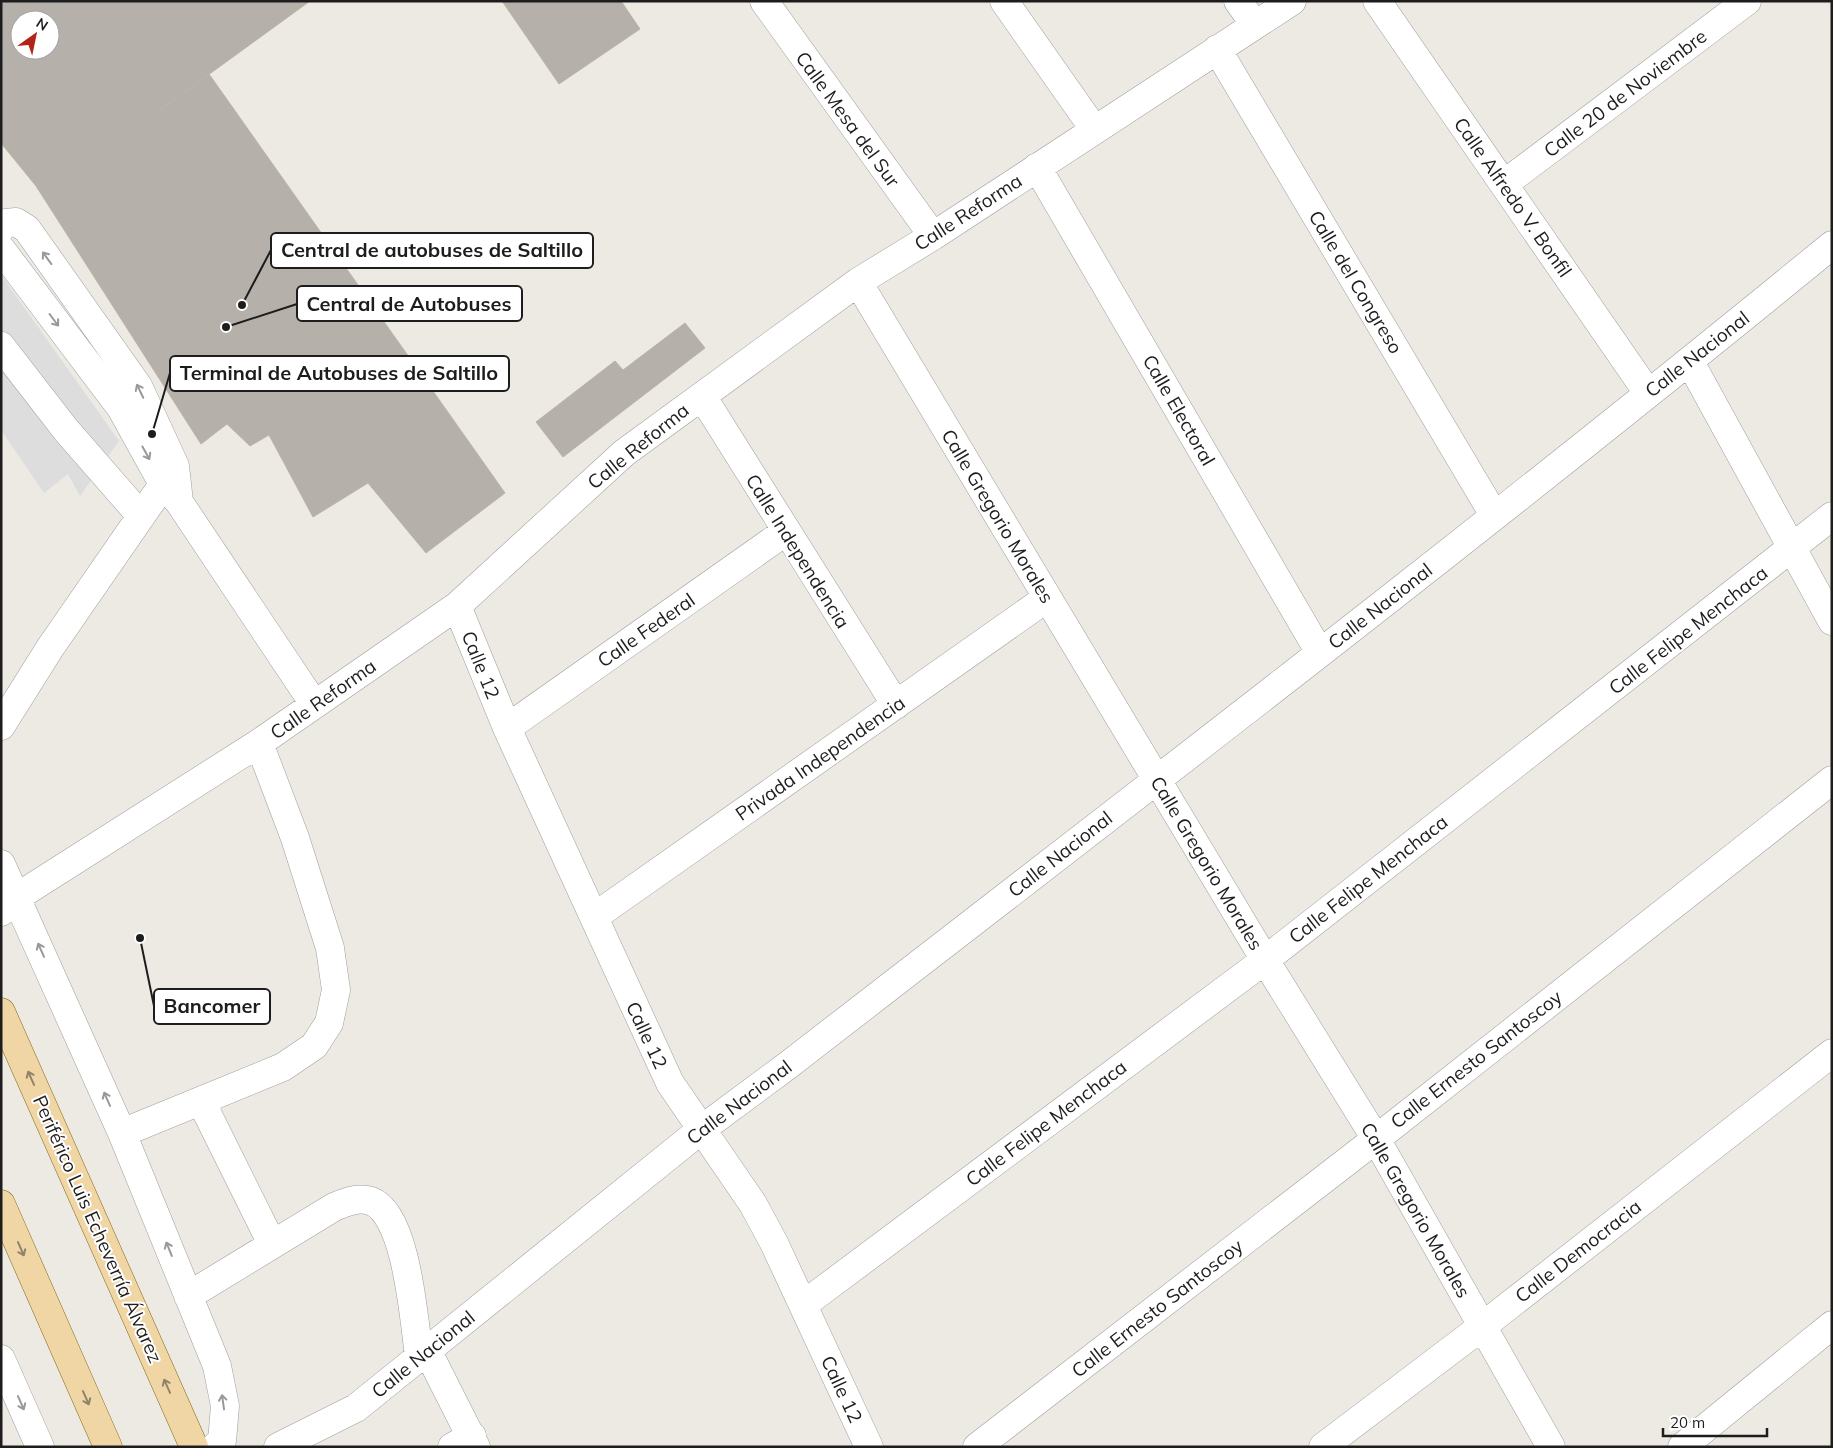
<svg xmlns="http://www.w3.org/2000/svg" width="1833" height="1448" font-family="Mulish,sans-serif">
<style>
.parking{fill:#ddd}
.building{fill:#b5b0aa;stroke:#bcb3a8;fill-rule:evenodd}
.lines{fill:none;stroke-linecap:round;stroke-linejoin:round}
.minor-casing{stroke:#9e9e9e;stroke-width:29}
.major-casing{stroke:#836712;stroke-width:29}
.minor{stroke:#fff;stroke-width:28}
.major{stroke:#f0d6a5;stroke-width:28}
.oneway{stroke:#999}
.oneway2{stroke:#918368}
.labels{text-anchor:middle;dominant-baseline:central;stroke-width:4;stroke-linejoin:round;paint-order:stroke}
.street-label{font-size:19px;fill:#1d1d1d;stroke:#fff}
.leader{fill:none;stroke:#1d1d1d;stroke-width:2}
.callout-dot{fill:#1d1d1d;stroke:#fff;stroke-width:2}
.callout{fill:#fff;stroke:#1d1d1d;stroke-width:2}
.callout-label{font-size:20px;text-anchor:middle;font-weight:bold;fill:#1d1d1d}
</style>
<rect width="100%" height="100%" fill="#edeae4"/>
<path class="parking" d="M1 275 119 441 80 496 68 474 44 493 1 430Z"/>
<path class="building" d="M1 1H310L131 131 36 186 1 143ZM20 20H50V50H20Z
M502 1H621L640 29 559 84Z
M209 74 505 493 426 553 368 483 313 517 269 435 250 446 227 424 201 444 36 186 131 131Z
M685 323 705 348 563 457 536 422 615 361 623 370Z"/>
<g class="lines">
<g class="minor-casing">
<path id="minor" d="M764 1 933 236
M1004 1 1094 129
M1238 1 1255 25
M1377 1 1648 393
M1217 49 1494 515
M1037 167 1320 653
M1504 184 1747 1
M1 228 6 223 16 222 27 229 138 386 175 466 179 502
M1 249 121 408 163 484 179 502 314 704
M858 282 1265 960 1376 1139 1551 1447
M1 346 66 430 141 516
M1690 362 1832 621
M702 396 896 705
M457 606 507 728 670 1083 753 1204 774 1243 869 1447
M1 726 50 648 173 470
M507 728 785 532
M1 864 122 1133 217 1366 225 1406 222 1441 215 1447
M1 912 17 897 259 743 457 606 624 453 858 282 933 236 1292 1
M594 917 1047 598
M201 1101 272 1244
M122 1133 283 1067 314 1046 329 1023 336 990 330 948 295 838 259 743
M188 1296 334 1207C346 1202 357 1197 371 1201 407 1214 414 1321 419 1356
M803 1305 1265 960 1832 516
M427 1350 476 1447
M1 1359 40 1447
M278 1447 356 1408 702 1129 787 1066C1137 795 1489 526 1832 245
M452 1447 472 1436
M977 1447 1376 1139 1832 780
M1323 1447 1484 1325 1832 1053
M1682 1447 1832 1325"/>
</g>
<g class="major-casing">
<path id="major" d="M1 1012 194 1447
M1 1204 108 1447"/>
</g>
<use href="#minor" class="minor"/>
<use href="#major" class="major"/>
</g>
<defs><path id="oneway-shaft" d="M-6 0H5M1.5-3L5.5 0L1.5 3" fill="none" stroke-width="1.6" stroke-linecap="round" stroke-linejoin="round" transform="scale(1.25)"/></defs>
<g class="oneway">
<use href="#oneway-shaft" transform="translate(47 258) rotate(-126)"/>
<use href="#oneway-shaft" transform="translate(54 320) rotate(53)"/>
<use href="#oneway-shaft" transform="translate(140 391) rotate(-116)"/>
<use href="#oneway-shaft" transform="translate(146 453) rotate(61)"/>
<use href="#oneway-shaft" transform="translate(41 950) rotate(-114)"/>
<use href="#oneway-shaft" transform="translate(107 1099) rotate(-114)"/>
<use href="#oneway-shaft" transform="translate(169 1249) rotate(-112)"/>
<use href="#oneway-shaft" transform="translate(223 1402) rotate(-98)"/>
<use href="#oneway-shaft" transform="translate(21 1403) rotate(66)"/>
</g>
<g class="oneway2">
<use href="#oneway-shaft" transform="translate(31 1078) rotate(-114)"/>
<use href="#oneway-shaft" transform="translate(21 1249) rotate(66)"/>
<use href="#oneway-shaft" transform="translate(167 1386) rotate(-114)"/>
<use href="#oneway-shaft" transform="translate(86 1398) rotate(66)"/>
</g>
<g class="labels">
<g class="street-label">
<text transform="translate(1625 93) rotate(-37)">Calle 20 de Noviembre</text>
<text transform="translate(848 119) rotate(54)">Calle Mesa del Sur</text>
<text transform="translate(1513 197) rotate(55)">Calle Alfredo V. Bonfil</text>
<text transform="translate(968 212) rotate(-33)">Calle Reforma</text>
<text transform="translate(1356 282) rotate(59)">Calle del Congreso</text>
<text transform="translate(1697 354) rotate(-38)">Calle Nacional</text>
<text transform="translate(1179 410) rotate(60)">Calle Electoral</text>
<text transform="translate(638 446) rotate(-39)">Calle Reforma</text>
<text transform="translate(998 516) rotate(59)">Calle Gregorio Morales</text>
<text transform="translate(798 551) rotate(58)">Calle Independencia</text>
<text transform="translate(1380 606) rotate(-38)">Calle Nacional</text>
<text transform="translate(646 630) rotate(-35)">Calle Federal</text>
<text transform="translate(1688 630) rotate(-38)">Calle Felipe Menchaca</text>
<text transform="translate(481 665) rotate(68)">Calle 12</text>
<text transform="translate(323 699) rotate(-35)">Calle Reforma</text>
<text transform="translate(820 758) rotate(-35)">Privada Independencia</text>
<text transform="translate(1060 854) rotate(-38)">Calle Nacional</text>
<text transform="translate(1207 863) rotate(59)">Calle Gregorio Morales</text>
<text transform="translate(1368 879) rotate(-38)">Calle Felipe Menchaca</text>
<text transform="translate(647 1035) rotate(65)">Calle 12</text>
<text transform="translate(1476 1059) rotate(-38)">Calle Ernesto Santoscoy</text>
<text transform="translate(739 1102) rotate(-37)">Calle Nacional</text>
<text transform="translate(1046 1123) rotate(-37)">Calle Felipe Menchaca</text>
<text transform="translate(1416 1210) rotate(60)">Calle Gregorio Morales</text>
<text transform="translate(98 1229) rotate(66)">Periférico Luis Echeverría Álvarez</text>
<text transform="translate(1578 1251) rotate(-38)">Calle Democracia</text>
<text transform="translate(1157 1308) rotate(-38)">Calle Ernesto Santoscoy</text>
<text transform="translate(423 1354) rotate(-39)">Calle Nacional</text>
<text transform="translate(842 1389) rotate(65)">Calle 12</text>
</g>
</g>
<path class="leader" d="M242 305L271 250M226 327L297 304M152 434L170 373M140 938L154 1006"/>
<g class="callout-dot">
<circle cx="242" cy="305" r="5"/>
<circle cx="226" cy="327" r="5"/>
<circle cx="152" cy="434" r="5"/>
<circle cx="140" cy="938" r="5"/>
</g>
<g class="callout">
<rect x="271" y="233" width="322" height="35" rx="5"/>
<rect x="297" y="286" width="225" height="35" rx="5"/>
<rect x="170" y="356" width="339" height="35" rx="5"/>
<rect x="154" y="989" width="116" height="35" rx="5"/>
</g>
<g class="callout-label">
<text x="432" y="257">Central de autobuses de Saltillo</text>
<text x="409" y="311">Central de Autobuses</text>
<text x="339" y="380">Terminal de Autobuses de Saltillo</text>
<text x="212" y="1013">Bancomer</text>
</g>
<rect width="1833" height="1448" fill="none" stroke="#1d1d1d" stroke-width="5"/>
<g transform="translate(35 35) rotate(33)"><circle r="24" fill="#ffffff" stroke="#a5a5a5"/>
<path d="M0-4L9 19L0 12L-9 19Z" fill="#b12518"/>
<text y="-8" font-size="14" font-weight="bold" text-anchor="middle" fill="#1d1d1d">N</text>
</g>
<path d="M1663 1428v8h104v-8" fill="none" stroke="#1d1d1d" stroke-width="2.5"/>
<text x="1670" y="1428" font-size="15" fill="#1d1d1d" stroke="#ffffff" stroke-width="4" paint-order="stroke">20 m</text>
</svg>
